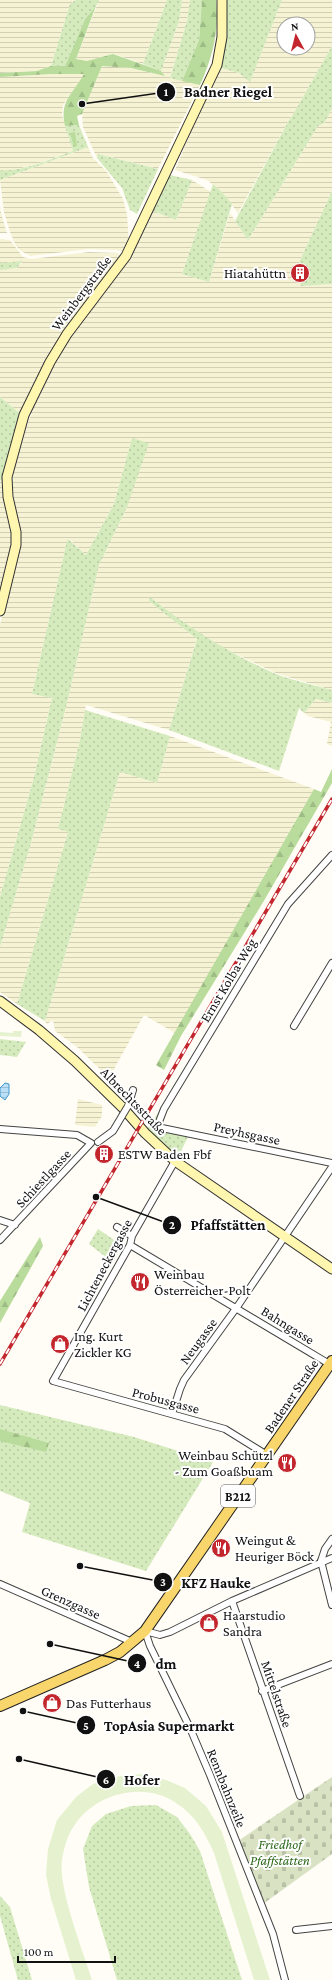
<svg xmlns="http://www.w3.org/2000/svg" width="332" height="1980" font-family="'Crimson Pro',serif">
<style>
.farmland{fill:url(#farmland-rules);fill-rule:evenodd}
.grass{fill:url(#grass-dots)}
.forest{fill:url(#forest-firs)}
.cemetery{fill:url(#cemetery-stones)}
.pitch{fill:#e6f2cf}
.water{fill:url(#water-rules);stroke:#3f96cf}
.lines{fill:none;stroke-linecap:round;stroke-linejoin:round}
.street-casing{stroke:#444;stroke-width:8}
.secondary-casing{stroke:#333;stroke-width:11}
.primary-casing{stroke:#222;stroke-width:12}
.street{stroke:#fff;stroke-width:6}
.secondary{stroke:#fff6b0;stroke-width:9}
.primary{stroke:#f9d66b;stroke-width:10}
.rail-casing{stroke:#c4262e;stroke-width:3.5}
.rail{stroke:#fff;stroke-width:2;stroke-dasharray:6;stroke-linecap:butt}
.street-bridge-casing{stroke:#444;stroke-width:8;stroke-linecap:butt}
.street-bridge{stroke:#fff;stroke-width:6}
.labels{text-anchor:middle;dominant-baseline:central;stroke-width:4;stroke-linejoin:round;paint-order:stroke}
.shield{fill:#fff;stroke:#585858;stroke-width:1}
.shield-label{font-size:13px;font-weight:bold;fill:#111}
.poi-label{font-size:14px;fill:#111;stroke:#fff;text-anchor:start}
.street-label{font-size:14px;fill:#111;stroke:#fff}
.park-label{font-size:14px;font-style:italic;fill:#2f6b1f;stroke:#fff}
.leader{fill:none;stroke:#111;stroke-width:1.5}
.callout-dot{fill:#111;stroke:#fff;stroke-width:1.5}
.mark-label{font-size:12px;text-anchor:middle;font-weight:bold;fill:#fff}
.callout-label{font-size:15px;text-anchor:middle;font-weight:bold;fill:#111;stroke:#fff;stroke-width:4;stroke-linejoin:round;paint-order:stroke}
</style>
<defs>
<pattern id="farmland-rules" width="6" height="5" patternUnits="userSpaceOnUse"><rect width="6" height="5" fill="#f6f3d4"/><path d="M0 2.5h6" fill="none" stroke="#d2cfb5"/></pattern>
<pattern id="grass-dots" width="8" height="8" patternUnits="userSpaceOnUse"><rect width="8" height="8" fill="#d5ebbd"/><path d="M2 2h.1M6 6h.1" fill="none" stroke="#b6c8a1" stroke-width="1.8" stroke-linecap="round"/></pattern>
<pattern id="forest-firs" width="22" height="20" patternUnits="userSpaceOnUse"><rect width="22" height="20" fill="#b9dc9c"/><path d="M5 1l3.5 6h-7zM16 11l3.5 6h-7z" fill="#9ebc85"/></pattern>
<pattern id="cemetery-stones" width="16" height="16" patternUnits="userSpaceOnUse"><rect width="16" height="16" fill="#d9e3c4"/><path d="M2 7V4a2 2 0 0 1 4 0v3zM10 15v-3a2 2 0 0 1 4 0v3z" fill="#b9c2a7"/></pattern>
<pattern id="water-rules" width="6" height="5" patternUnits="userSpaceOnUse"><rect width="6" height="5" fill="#b9e0f7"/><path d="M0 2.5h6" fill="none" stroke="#9ebfd3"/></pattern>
</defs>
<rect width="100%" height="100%" fill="#fffdf5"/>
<path class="farmland" d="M0 0H76L70 4 51 66 37 71 0 73Z
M99 0H167L143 64 114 54 87 61 76 59Z
M182 0H190L187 21 170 77 200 85 158 169 99 154 97 158 83 127 82 114 102 66 131 68 165 76 161 71 179 21Z
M282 0H332V46L295 111 288 122 238 213 221 191 207 180 175 170 218 67 239 73 250 81ZM284 24H308V48H284Z
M52 74H85L63 105 62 115 73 151 34 165 9 171 0 170V77Z
M332 109V191L295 271 301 286 332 284V690L278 674 223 648 182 623 150 597 149 601 197 638 169 730 86 705 80 740 58 829 68 832 17 1004 0 992V947L31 843 66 707 99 565 127 507 132 438 114 504 86 555 69 539 66 545 32 694 52 698 34 777 0 897V625L20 536 12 485 14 468 29 419 32 414 29 413 64 341 130 255 151 210 176 220 192 180 211 192 182 274 209 282 230 213 248 240 318 126 324 123Z
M88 147 93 158 107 172 123 199 127 214 129 243 124 252 116 250 89 249 30 256 21 251 16 246 10 232 4 212 0 180Z
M0 206 1 213 7 233H0Z
M0 239 10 240 23 257 31 259 89 252 118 253 121 257 64 333 22 415 0 397V270L17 268 22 262 0 263Z
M0 481 3 482 12 531 11 553 0 602Z
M316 699 332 703V746L327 744 331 722 308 716 304 713Z
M170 736 314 789 175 1033 144 1015 109 1078 77 1047 55 1031 53 1020 47 1024 45 1021 120 772 157 783Z
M78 1099 102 1105V1116L95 1127 75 1125Z"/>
<path class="grass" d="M76 0H99L96 6 85 19 65 66H51L70 4Z
M167 0H182L179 21 161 71 143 64Z
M190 0H202L199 40 182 81 170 78 187 21Z
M226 0H282L250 82 239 73 218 67C227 45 227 24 226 0Z
M332 46V109L324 123 318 126 248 240 235 221 288 122 295 111Z
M79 125 88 147 0 180V170C24 172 50 159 73 151L65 126Z
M98 154 158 169 137 214 130 210 122 188 97 158Z
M170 175 192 180 176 220 153 211Z
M213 184 221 191 232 204 209 282 182 274Z
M332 191V284L301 286 295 271Z
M22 261 17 268 0 270V263Z
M0 397 22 415 3 482 0 480Z
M132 438 149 443 127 507 99 565 66 707 31 843 0 947V897L34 777 52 698 32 694 66 545 68 539 86 555 114 504Z
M150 597C189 628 230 654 276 674 294 681 314 685 332 690V703L316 699 304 713 299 708 279 771 169 730 197 639 149 601Z
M85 710 170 736 157 783 120 772 45 1021 17 1004 68 832 58 829 80 740Z
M0 1039 26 1042 17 1057 0 1055Z
M160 1110 154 1129 188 1137 178 1157 147 1129Z
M98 1229 120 1244 111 1261 89 1244Z
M0 1405 134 1437 213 1462 146 1571 22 1532 30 1503 0 1491Z
M156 1805 177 1817 190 1834 200 1851 242 1980H117L89 1887 83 1849 92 1826 106 1814 131 1806Z
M0 1896 10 1907 32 1980H18L0 1916Z"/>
<path class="forest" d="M202 0H216C219 32 213 56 200 85L182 81 199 40Z
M96 6 76 59 87 61 113 54 161 71 165 76 131 68 102 66 82 114 77 116 79 125 65 126C59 101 73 94 84 74H52L0 77V73L37 71 51 66H65L85 19Z
M75 132 77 146 74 147 70 133Z
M332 769V783L265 899 181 1036 164 1070 156 1065 314 789 321 792Z
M40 1237 43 1246 0 1323V1301Z
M0 1429 49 1443 46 1452 0 1441Z"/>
<path class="cemetery" d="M332 1777V1854L263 1904 238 1841Z"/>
<path class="pitch" d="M13 1031H22L21 1037 0 1036V1032L13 1033Z
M142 1774 166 1780 185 1788 206 1806 222 1832 270 1980H254L214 1853C205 1833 195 1815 176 1803 145 1781 97 1793 76 1823 68 1833 64 1847 62 1860 58 1888 83 1951 92 1980H76L51 1899 46 1875 48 1849 57 1820 76 1797 93 1784 120 1776Z"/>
<path class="water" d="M5 1083 9 1084V1094L5 1100 0 1096V1088Z"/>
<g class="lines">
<g class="street-casing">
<path id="street" d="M332 855 288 904 164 1109 157 1127 332 1163
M294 1026 332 963
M128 1106 133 1090
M0 1129 77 1135 91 1143 0 1240
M98 1142 113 1131 122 1116
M175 1161 132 1236 130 1245 53 1381 225 1429 267 1455
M0 1220 15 1225
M117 1227 132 1236
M130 1245 331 1365
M172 1414 180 1389 184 1380 237 1307 332 1167
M321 1561 332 1605
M321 1561 325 1549 332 1539
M0 1584 132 1642
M232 1601 300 1796
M145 1631 150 1646 190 1728 210 1775 273 1934 285 1980
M145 1631 160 1635 170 1632 232 1601 332 1558
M262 1691 332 1664
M296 1930 332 1926"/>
</g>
<g class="secondary-casing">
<path id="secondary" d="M0 611 16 545V532L8 497 7 477 24 415 50 362 67 334 126 256 217 65 222 37V0
M0 1001 39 1030 75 1061 123 1108 145 1133 175 1161 332 1269"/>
</g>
<g class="primary-casing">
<path id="primary" d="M0 1706 105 1660 120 1652 145 1631 332 1361"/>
</g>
<use href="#street" class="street"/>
<use href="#secondary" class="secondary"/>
<use href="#primary" class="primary"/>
<g class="rail-casing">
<path id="rail" d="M0 1364 332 799"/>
</g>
<use href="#rail" class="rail"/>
<g class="street-bridge-casing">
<path id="street-bridge" d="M122 1116 128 1106"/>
</g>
<use href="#street-bridge" class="street-bridge"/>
</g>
<defs>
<g id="building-disc" transform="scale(1)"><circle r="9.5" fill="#c4262e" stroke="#fff"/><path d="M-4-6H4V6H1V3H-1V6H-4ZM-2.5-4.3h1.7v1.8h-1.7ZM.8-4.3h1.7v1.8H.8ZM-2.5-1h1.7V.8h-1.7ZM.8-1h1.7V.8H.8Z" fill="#fff"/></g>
<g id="restaurant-disc" transform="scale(1)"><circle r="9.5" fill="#c4262e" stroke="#fff"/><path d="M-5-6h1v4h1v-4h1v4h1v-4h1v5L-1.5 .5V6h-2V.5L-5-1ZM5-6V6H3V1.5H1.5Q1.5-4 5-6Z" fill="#fff"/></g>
<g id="shop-disc" transform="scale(1)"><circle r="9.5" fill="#c4262e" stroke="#fff"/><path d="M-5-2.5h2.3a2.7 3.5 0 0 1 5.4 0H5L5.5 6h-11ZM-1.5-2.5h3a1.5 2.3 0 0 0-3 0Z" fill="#fff"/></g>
</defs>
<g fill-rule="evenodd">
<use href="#building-disc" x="300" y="273"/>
<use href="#building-disc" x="104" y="1154"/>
<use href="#restaurant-disc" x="140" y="1282"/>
<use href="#shop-disc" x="60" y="1344"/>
<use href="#restaurant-disc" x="287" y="1463"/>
<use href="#restaurant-disc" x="221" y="1548"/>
<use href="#shop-disc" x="209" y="1623"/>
<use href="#shop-disc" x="52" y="1703"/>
</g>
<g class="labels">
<rect class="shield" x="221" y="1485" width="34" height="22" rx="3"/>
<g class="shield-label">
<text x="238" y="1496">B212</text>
</g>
<g class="poi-label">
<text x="286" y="273" text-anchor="end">Hiatahüttn</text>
<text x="118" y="1154">ESTW Baden Fbf</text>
<text x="154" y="1274">Weinbau<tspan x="154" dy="16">Österreicher-Polt</tspan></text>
<text x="74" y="1336">Ing. Kurt<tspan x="74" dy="16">Zickler KG</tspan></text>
<text x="273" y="1455" text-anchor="end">Weinbau Schützl<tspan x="273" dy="16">- Zum Goaßbuam</tspan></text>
<text x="235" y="1540">Weingut &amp;<tspan x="235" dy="16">Heuriger Böck</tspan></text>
<text x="223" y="1615">Haarstudio<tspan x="223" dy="16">Sandra</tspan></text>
<text x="66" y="1703">Das Futterhaus</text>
</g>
<g class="street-label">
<text transform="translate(81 293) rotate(-53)">Weinbergstraße</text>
<text transform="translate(228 980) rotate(-59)">Ernst Kolba-Weg</text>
<text transform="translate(134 1101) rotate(46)">Albrechtsstraße</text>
<text transform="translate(247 1133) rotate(12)">Preyhsgasse</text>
<text transform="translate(43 1178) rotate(-47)">Schiestlgasse</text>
<text transform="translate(104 1265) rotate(-62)">Lichteneckergasse</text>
<text transform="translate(288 1325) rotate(32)">Bahngasse</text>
<text transform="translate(198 1341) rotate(-54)">Neugasse</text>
<text transform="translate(291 1396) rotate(-56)">Badener Straße</text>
<text transform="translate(166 1400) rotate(15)">Probusgasse</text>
<text transform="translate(71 1602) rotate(24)">Grenzgasse</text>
<text transform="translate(277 1694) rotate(71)">Mittelstraße</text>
<text transform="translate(227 1788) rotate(68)">Rennbahnzeile</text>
</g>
<g class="park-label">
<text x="280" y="1844">Friedhof<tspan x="280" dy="16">Pfaffstätten</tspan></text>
</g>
</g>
<path class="leader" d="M82 104L166 92M96 1197L172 1225M80 1566L163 1582M50 1644L137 1663M23 1711L86 1725M19 1759L106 1779"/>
<g class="callout-dot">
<circle cx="82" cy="104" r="4"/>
<circle cx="96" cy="1197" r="4"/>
<circle cx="80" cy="1566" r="4"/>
<circle cx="50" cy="1644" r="4"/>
<circle cx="23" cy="1711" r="4"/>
<circle cx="19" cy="1759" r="4"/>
<circle cx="166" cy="92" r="10"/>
<circle cx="172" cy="1225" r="10"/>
<circle cx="163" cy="1582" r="10"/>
<circle cx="137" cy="1663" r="10"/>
<circle cx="86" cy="1725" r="10"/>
<circle cx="106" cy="1779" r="10"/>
</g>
<g class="mark-label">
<text x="166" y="96">1</text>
<text x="172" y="1229">2</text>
<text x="163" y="1586">3</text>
<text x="137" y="1668">4</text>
<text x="86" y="1730">5</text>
<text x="106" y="1784">6</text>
</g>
<g class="callout-label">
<text x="228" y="97">Badner Riegel</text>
<text x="228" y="1230">Pfaffstätten</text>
<text x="216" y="1588">KFZ Hauke</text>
<text x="166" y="1669">dm</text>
<text x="169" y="1731">TopAsia Supermarkt</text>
<text x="142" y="1785">Hofer</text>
</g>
<g transform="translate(296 36) rotate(353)"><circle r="19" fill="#ffffff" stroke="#a0a0a0"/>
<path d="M0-3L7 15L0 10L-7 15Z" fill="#c4262e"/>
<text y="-6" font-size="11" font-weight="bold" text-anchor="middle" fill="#111111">N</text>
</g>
<path d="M18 1956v6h97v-6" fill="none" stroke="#111111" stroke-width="2"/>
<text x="24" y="1956" font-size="12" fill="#111111" stroke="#ffffff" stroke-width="3" paint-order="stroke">100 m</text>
</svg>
